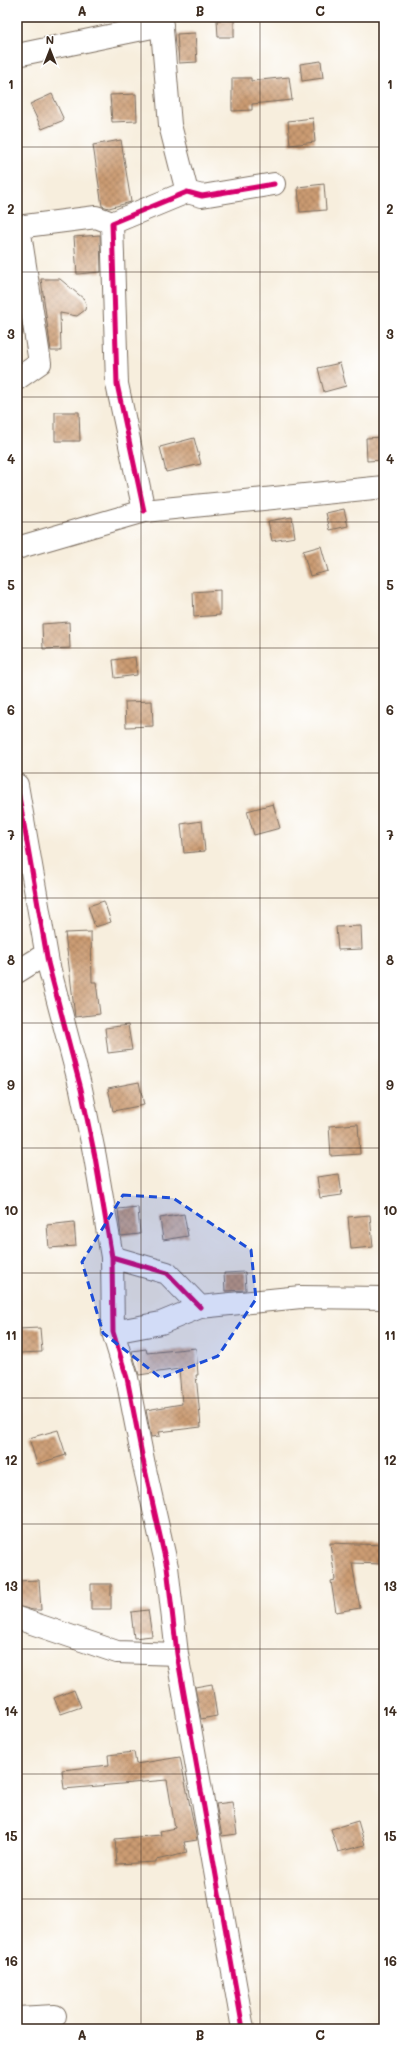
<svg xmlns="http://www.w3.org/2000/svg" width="401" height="2046" font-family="Mali,sans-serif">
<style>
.building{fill:url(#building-cross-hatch)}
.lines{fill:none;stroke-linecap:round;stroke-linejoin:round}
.minor-casing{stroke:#7d6f61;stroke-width:24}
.minor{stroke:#fff;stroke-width:22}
.cycleway-casing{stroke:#fff;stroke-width:8}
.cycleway{stroke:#d6006c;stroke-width:5}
.marked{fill:#1d4ed8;fill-opacity:0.2;stroke:#1d4ed8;stroke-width:3;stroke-dasharray:8 5;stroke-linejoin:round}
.grid{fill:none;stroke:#3b2a1e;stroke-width:1;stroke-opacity:0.55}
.neatline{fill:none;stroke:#3b2a1e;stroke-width:1.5}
.grid-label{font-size:13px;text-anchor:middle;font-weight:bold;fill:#3b2a1e}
</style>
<defs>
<pattern id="building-cross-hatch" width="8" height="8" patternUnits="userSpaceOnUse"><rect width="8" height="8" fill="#cb9b72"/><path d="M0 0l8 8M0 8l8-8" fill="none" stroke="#a67f5d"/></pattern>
</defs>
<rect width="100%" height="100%" fill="#fff"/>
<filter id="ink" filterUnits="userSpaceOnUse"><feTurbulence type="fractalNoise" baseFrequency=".025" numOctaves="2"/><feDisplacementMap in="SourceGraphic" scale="8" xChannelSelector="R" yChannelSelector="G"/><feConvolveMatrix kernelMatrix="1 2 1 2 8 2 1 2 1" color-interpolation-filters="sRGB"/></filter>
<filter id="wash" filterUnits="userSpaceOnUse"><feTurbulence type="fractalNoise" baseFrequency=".012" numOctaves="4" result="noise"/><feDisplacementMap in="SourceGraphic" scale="16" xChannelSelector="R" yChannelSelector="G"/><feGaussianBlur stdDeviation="0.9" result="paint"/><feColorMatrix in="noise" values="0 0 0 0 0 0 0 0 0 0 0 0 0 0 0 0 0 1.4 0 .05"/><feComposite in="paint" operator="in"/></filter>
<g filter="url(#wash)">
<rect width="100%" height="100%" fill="#f7eedd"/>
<g id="blocks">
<path class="building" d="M217 20H234V37H218Z
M195 33 197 62 179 63 177 34Z
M321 61 323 78 302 81 300 64Z
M289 77 292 100 252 104V110L232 111V78H251V81Z
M52 94 64 120 42 129 30 104Z
M136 94 137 121 112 122 110 95Z
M313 118 315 142 290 145 288 121Z
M121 140 131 202 109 208 102 206 93 145Z
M324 184 326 210 300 212 298 187Z
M100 235 101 272 77 274 74 237Z
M41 279H60L84 299 86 304 85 310 77 316 60 313 61 351H51Z
M18 303 23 334 17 335V304Z
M340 363 346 386 324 392 318 368Z
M55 412H79L80 441H55Z
M383 437 384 460 367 461 366 438Z
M194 438 201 464 166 472 160 447Z
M344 509 348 526 330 530 326 513Z
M292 517 295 537 272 541 268 521Z
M321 546 328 571 310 576 303 551Z
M220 590V615L194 617 193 592Z
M69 622 70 648 43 649 42 624Z
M135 657 137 675 115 678 113 660Z
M152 701 153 726 126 727 125 702Z
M273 804 280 828 254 835 247 811Z
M202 821 205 851 184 853 181 824Z
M104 901 111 922 95 927 88 906Z
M361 926 362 949 338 950 336 927Z
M91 932 92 982H96L100 1014 75 1017 65 933Z
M128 1025 132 1050 108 1053 105 1028Z
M139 1082 144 1105 113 1111 108 1088Z
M358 1124 360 1154 331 1156 329 1126Z
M339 1174 342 1195 320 1198 317 1177Z
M138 1207 140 1234 121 1236 118 1209Z
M184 1214 188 1236 163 1240 160 1218Z
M370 1215 373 1247 351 1249 348 1217Z
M74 1222 76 1246 49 1248 47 1225Z
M245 1272 246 1290 225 1291 224 1273Z
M40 1328 42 1352 19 1353 17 1329Z
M196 1348 198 1375H196L201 1427 159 1432 160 1436 151 1437 146 1410 182 1404 179 1369 139 1375 132 1351 146 1349 147 1353Z
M58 1430 66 1455 37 1464 29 1438Z
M330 1543 384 1545V1564L352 1563 360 1608 336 1612 331 1581 335 1580Z
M39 1580 41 1610H33L17 1606V1581Z
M91 1584H111V1609H91Z
M148 1610 152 1636 134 1638 131 1612Z
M212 1684 217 1716 201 1719 195 1687Z
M74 1690 81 1707 61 1714 54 1698Z
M134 1752 136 1764 180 1757 197 1840 184 1842 187 1853 156 1860V1862L117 1864 115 1839 161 1835 160 1831 175 1828 167 1780 64 1789 62 1770 109 1765 108 1755Z
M232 1802 237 1834 222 1836 216 1804Z
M358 1821 365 1845 338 1852 331 1829Z"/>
</g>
</g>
<g filter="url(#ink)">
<use href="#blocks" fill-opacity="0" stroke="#7d6f61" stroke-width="1"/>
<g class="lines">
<g class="minor-casing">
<path id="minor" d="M161 17 170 125 187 192
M17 55 162 25
M17 227 96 217 112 223
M17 379 40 363 19 227
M144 511 117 384 112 223 187 192 202 196 274 184
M17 548 144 511 384 487
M17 785 48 963 81 1089 95 1157 112 1257
M17 972 46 954
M200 1307 167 1273 112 1257 113 1332 127 1378 144 1465 167 1567 177 1654 243 2029
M113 1332 161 1323 200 1307 301 1297 384 1298
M17 1618 117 1652 177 1654
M17 2018 55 2016"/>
</g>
<use href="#minor" class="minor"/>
<g class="cycleway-casing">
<path id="cycleway" d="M144 511 117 384 112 223 187 192 202 196 274 184
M17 785 48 963 81 1089 95 1157 112 1257
M200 1307 167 1273 112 1257 113 1332 127 1378 144 1465 167 1567 177 1654 243 2029"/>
</g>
<use href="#cycleway" class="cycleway"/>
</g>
</g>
<path class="marked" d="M123 1195 173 1198 251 1250 256 1299 218 1356 161 1378 103 1333 82 1262Z"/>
<path class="grid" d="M141 17V2029M260 17V2029M17 147H384M17 272H384M17 397H384M17 522H384M17 648H384M17 773H384M17 898H384M17 1023H384M17 1148H384M17 1273H384M17 1398H384M17 1524H384M17 1649H384M17 1774H384M17 1899H384"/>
<rect width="401" height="2046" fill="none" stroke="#fff" stroke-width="44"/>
<g transform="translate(50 50)" stroke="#ffffff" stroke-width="3" paint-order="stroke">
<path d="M0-3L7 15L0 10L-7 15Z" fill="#3b2a1e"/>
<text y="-6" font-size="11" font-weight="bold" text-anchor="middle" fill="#3b2a1e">N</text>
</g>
<rect x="22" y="22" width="357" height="2002" class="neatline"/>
<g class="grid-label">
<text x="82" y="16">A</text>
<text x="200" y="16">B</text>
<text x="320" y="16">C</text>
<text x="11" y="89">1</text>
<text x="390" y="89">1</text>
<text x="11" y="214">2</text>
<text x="390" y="214">2</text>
<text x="11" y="339">3</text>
<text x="390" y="339">3</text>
<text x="11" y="464">4</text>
<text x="390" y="464">4</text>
<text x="11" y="590">5</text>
<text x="390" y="590">5</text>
<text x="11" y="715">6</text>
<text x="390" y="715">6</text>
<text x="11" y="840">7</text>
<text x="390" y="840">7</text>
<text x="11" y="965">8</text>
<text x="390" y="965">8</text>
<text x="11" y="1090">9</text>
<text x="390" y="1090">9</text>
<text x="11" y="1215">10</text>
<text x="390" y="1215">10</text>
<text x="11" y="1340">11</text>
<text x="390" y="1340">11</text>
<text x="11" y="1465">12</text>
<text x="390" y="1465">12</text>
<text x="11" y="1591">13</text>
<text x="390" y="1591">13</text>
<text x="11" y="1716">14</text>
<text x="390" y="1716">14</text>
<text x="11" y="1841">15</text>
<text x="390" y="1841">15</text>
<text x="11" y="1966">16</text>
<text x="390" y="1966">16</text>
<text x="82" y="2040">A</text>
<text x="200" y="2040">B</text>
<text x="320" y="2040">C</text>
</g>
</svg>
